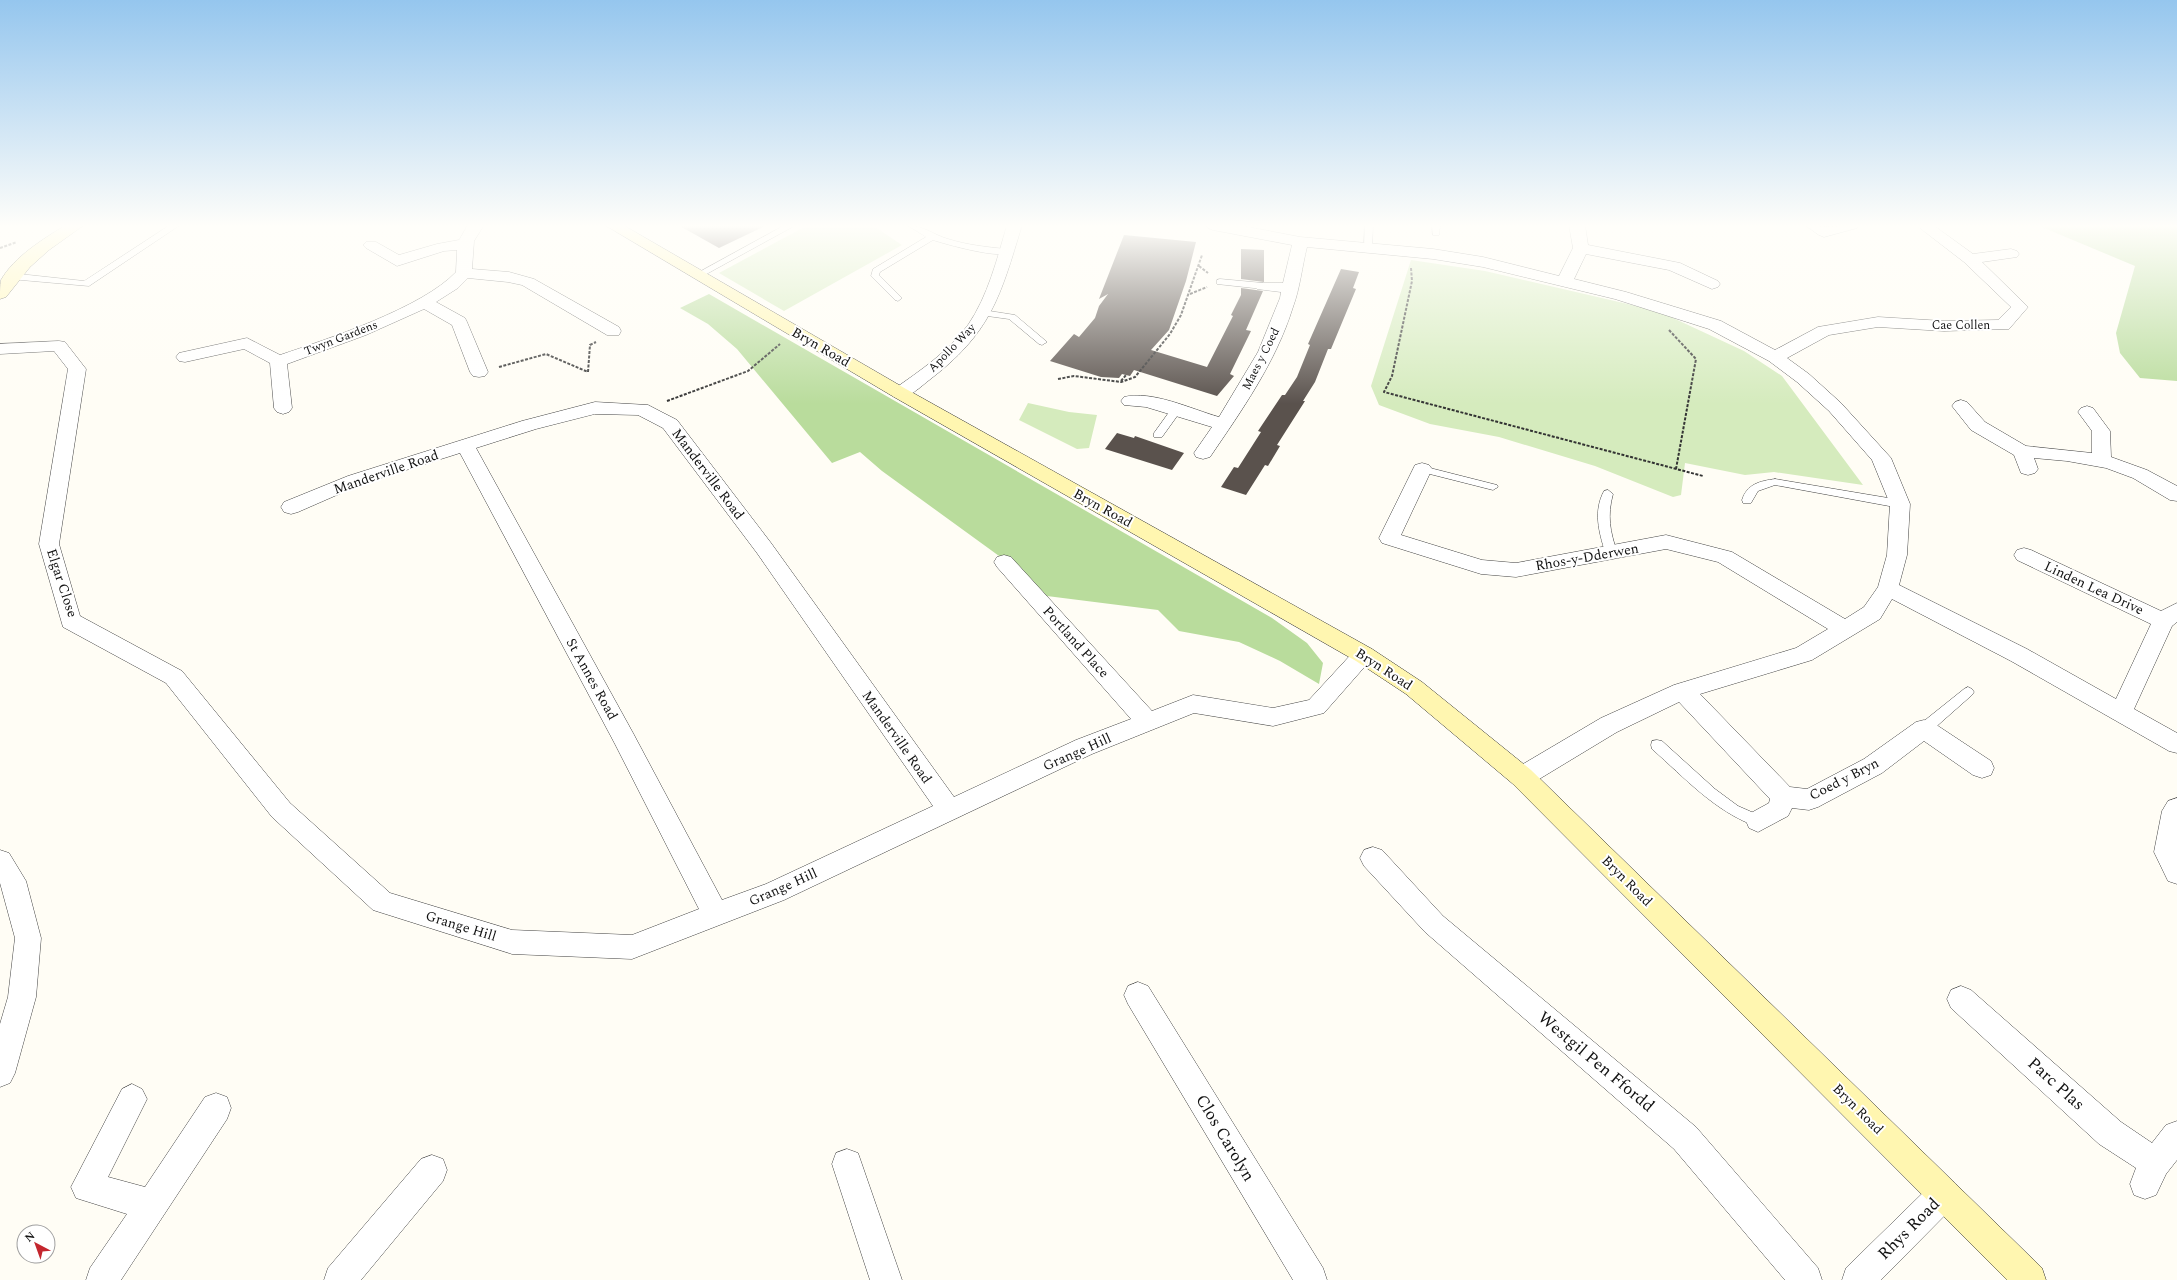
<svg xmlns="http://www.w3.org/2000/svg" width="2177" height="1280" font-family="Spectral,serif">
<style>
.green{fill:#d5ebbd}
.forest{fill:#b9dc9c}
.building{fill:#5a524d}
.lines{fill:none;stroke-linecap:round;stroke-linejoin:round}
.lane-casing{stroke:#444;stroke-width:1}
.street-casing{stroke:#444;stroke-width:1}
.secondary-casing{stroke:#333;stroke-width:1}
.path{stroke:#333;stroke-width:2;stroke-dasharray:3 1.5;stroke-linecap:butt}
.lane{fill:#fff;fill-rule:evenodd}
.street{fill:#fff;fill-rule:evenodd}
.secondary{fill:#fff6b0;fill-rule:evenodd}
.labels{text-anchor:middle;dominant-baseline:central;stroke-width:4;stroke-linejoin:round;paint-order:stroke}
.far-street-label{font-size:12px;fill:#111;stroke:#fff}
.street-label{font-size:14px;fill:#111;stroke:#fff}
.near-street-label{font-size:17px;fill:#111;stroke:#fff}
</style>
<rect width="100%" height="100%" fill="#fffdf5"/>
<path class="green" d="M808 225H872L902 245 784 311 719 273Z
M1411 260 1485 271 1658 311 1744 351 1782 376 1863 485 1774 472 1745 475 1685 463 1681 495 1673 497 1595 466 1499 437 1430 424 1379 405 1371 386Z
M1028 403 1069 412 1097 415 1089 448 1077 449 1019 420Z"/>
<path class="forest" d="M2037 225H2177V381L2140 378 2120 353 2116 333 2135 266Z
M709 294 1272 618 1307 643 1323 663 1319 684 1280 661 1239 642 1179 631 1158 610 1039 595 1017 569 882 471 860 452 832 463 737 349 708 324 680 308Z"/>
<path class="building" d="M678 225H767L719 248Z
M1124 235 1196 242 1186 281 1169 330 1151 350 1207 367 1233 316 1231 315 1241 295V288L1263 291 1246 330 1251 331 1230 374 1234 376 1217 396 1134 370 1130 376 1122 374 1119 378 1101 377 1050 361 1074 334 1079 337 1095 318 1099 306 1108 294 1099 299Z
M1241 249 1264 250V282L1241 279Z
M1341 269 1359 272 1353 288 1356 289 1331 349H1328L1315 382 1303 401H1305L1277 445 1280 446 1268 466 1265 465 1246 495 1221 487 1234 467 1238 468 1261 432 1258 431 1282 395H1285L1297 377 1310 345 1308 344Z
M1117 433 1134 438 1135 436 1184 453 1172 470 1105 449Z"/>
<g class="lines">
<g class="lane-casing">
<path id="lane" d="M170 225H180L89 286 10 279 6 276 10 273 84 281Z
M785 225H796L701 277 694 275Z
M907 225C922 225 934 235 948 239 967 245 986 247 1006 249L1010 252C1002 260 945 244 933 240L880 272 879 275 902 298 898 301 895 300 871 276 873 269 926 237Z
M1365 225H1373L1372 248 1368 251 1364 248Z
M1432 225H1440L1439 235H1433Z
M1220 279 1263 283 1267 286 1263 289 1217 284V280Z
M983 310 1015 315 1047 342 1042 345 1039 344 1009 319 980 315 978 313Z
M1176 407 1181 410 1180 412 1162 437H1154V433L1172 408Z
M1422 466 1497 485 1498 487 1493 490 1418 471 1417 469 1418 467Z
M1775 479 1900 500 1905 504 1900 508 1775 485 1758 491 1751 503H1743L1742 500C1747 484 1760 481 1775 479Z
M1608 490 1613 494C1607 516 1610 531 1617 552L1611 556 1605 552C1599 532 1593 511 1604 491Z
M1968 687 1972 689 1974 692 1972 695 1929 733H1919L1918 729 1919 725 1964 689Z
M1657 740 1662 741 1715 789 1738 806 1763 817 1765 821 1763 825 1758 827C1715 812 1685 778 1652 749L1651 745 1652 741Z"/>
</g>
<g class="street-casing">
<path id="street" d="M468 225H484L474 241 472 269 509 272 534 279 619 327 621 331 619 335H607L522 285 508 282 468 278 458 288 436 302 465 318 467 322 488 372 485 376 479 377 473 376 470 372 452 325 424 309 366 335 287 364 292 408 289 412 283 414 277 412 274 408 270 363 244 349 185 362 179 361 176 357 179 353 247 338 280 355C328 339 422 308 456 272L457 250 444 251 397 266 366 248 363 245 366 242H376L399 255 437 244 459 240Z
M1007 225H1022C1000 298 991 333 928 381 918 389 907 400 894 397L891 393 894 389C920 371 949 351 968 325 988 296 997 259 1007 225Z
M1206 225H1238L1300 237 1433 249 1483 257 1559 276 1573 248 1569 225H1585L1588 245 1680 263 1718 281 1720 284 1718 287 1712 289 1669 270 1586 254 1574 279 1626 292 1721 321 1775 350 1818 327 1878 317 1944 321 1998 320 2011 307 1964 262 1916 225H1933L1973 254 2011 249 2017 251 2019 254 2017 257 1982 262 2028 307 2009 329 1944 331 1878 327 1829 335 1787 358 1809 374 1841 403 1891 458 1910 504 1907 555 1899 585 2027 649 2116 699 2151 624 2017 560 2014 555 2017 550 2024 548 2031 550 2161 611 2177 603V622L2172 626 2134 709 2177 733V753L2169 751 2011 661 1892 599 1880 619 1812 660 1700 694 1790 787 1807 789 1864 759 1916 722 1924 720 1932 722 1991 761 1994 768 1991 775 1982 778 1973 775 1924 741 1882 773 1818 807 1809 810 1792 808 1788 816 1758 832 1749 828 1746 821 1749 814 1769 803 1770 799 1679 702 1617 732 1531 784 1522 787 1513 784 1510 777 1513 770 1601 718 1674 685 1796 648 1828 629 1718 562 1666 549 1516 577 1481 574 1382 543 1379 538 1415 465 1422 463 1429 465 1432 469 1401 535 1482 560 1516 563 1666 535 1732 552 1845 619 1864 607 1878 587 1887 555 1890 504 1872 460 1829 411 1797 382 1769 361 1709 329 1615 299 1483 267 1433 259 1307 247C1302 267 1300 288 1293 307 1276 362 1242 410 1210 457L1203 459 1196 457 1194 453 1212 427 1146 407 1124 405 1121 401 1124 397C1152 390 1191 409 1219 417L1258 352 1280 298 1281 292 1257 289 1255 286 1257 283H1283L1292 245 1213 230 1208 228Z
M1805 225 1826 227 1859 225 1857 228 1824 237 1819 235Z
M59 341 65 342 86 369 59 544 80 616 182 671 290 803 390 893 512 930 632 935 699 909 615 744 460 453 362 484 298 512 291 514 284 512 281 507 284 502 348 476 522 421 595 402 648 405 677 420 771 543 954 797 1076 740 1131 719 997 567 994 562 997 557 1004 555 1011 557 1152 711 1193 695 1273 708 1309 700 1356 649 1364 647 1372 649 1375 655 1324 713 1273 726 1194 713 1092 754 784 900 632 959 512 954 373 910 272 817 166 683 63 627 39 544 68 369 54 351 0 354V344ZM595 414 638 415 663 428 757 553 933 806 766 884 722 900 633 733 476 448 536 429Z
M1961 400 1967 402 1985 422 2026 446 2092 453V431L2078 412 2081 408 2087 406 2093 408 2110 431 2111 457 2147 470 2177 486V501L2170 500 2133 478 2106 468 2067 461 2034 458 2038 469 2035 473 2028 475 2021 473 2014 455 1971 430 1952 406 1955 402Z
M2177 798V884L2168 881 2154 852 2162 811 2168 801Z
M1373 847 1382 850 1443 916 1696 1127 1818 1268 1822 1280H1785L1674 1149 1425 932 1364 866 1360 858 1364 850Z
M0 850 9 853 26 881 41 938 36 997 15 1073 10 1083 0 1087V1024L8 997 15 938 0 883Z
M1138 982 1148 986 1323 1268 1327 1280H1293L1128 1004 1124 995 1128 986Z
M1961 986 1971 990 2121 1122 2152 1143 2166 1125 2177 1121V1160L2166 1174 2156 1195 2145 1199 2134 1195 2130 1184 2136 1168 2099 1144 1951 1008 1947 999 1951 990Z
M132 1084 142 1089 147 1099 108 1177 145 1187 205 1097 216 1093 227 1097 231 1108 227 1119 121 1280H86L90 1268 127 1214 76 1198 71 1187 122 1089Z
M847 1149 858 1153 902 1280H870L832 1164 836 1153Z
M432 1155 443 1159 447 1170 443 1181 361 1280H324L328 1268 421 1159Z
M1944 1178 1955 1183 1960 1194 1955 1205 1881 1280H1842L1846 1268 1933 1183Z"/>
</g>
<g class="secondary-casing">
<path id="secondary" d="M66 225H84L49 250 30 267 6 297 0 299C0 293 0 285 1 280 14 257 43 239 66 225Z
M605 225H623L906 389 1372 649 1422 682 1531 770 2042 1268 2046 1280H2007L1513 784 1406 694 1356 661 894 397Z"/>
</g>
<path class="path" d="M0 248 17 242
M1199 266 1208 273
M1411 268 1412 281 1392 376 1384 392 1703 476
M1190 294 1207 287
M1669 330 1696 359 1676 469
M499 367 546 354 588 372 590 345 596 342
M1058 379 1074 376 1121 382 1135 377 1170 334 1181 315 1202 255
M1121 381 1126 375
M667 401 748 371 780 344"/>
<use href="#lane" class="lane"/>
<use href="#street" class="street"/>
<use href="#secondary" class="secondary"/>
</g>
<linearGradient id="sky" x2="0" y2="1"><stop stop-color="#95c6ee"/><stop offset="0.56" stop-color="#fffefa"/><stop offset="1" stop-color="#fffefa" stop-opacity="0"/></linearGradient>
<rect width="2177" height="404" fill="url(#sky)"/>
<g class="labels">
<g class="far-street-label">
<text x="1961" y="325">Cae Collen</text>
<text transform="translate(341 338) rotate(-21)">Twyn Gardens</text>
<text transform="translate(952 348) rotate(-46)">Apollo Way</text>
<text transform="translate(1261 359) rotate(-63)">Maes y Coed</text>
</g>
<g class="street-label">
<text transform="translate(821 347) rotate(30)">Bryn Road</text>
<text transform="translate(386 472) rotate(-19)">Manderville Road</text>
<text transform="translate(708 474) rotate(53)">Manderville Road</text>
<text transform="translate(1103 508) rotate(29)">Bryn Road</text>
<text transform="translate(1587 557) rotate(-10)">Rhos-y-Dderwen</text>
<text transform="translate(62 583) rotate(72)">Elgar Close</text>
<text transform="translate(2094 588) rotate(25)">Linden Lea Drive</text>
<text transform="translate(1076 642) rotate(48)">Portland Place</text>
<text transform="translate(1384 669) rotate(33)">Bryn Road</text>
<text transform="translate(592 679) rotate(61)">St Annes Road</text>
<text transform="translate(897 737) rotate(55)">Manderville Road</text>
<text transform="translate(1077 752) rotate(-24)">Grange Hill</text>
<text transform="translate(1844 779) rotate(-27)">Coed y Bryn</text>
<text transform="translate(1627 881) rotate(45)">Bryn Road</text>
<text transform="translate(783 887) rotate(-24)">Grange Hill</text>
<text transform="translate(461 926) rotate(17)">Grange Hill</text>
<text transform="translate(1858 1109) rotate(45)">Bryn Road</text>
</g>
<g class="near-street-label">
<text transform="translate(1596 1062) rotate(40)">Westgil Pen Ffordd</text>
<text transform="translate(2056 1084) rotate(42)">Parc Plas</text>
<text transform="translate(1225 1138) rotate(59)">Clos Carolyn</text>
<text transform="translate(1909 1229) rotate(-45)">Rhys Road</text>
</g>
</g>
<g transform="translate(36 1244) rotate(319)"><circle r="19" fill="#ffffff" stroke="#a0a0a0"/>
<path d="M0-3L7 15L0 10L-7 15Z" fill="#c4262e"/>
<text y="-6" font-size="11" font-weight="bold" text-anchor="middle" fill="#111111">N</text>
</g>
</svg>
